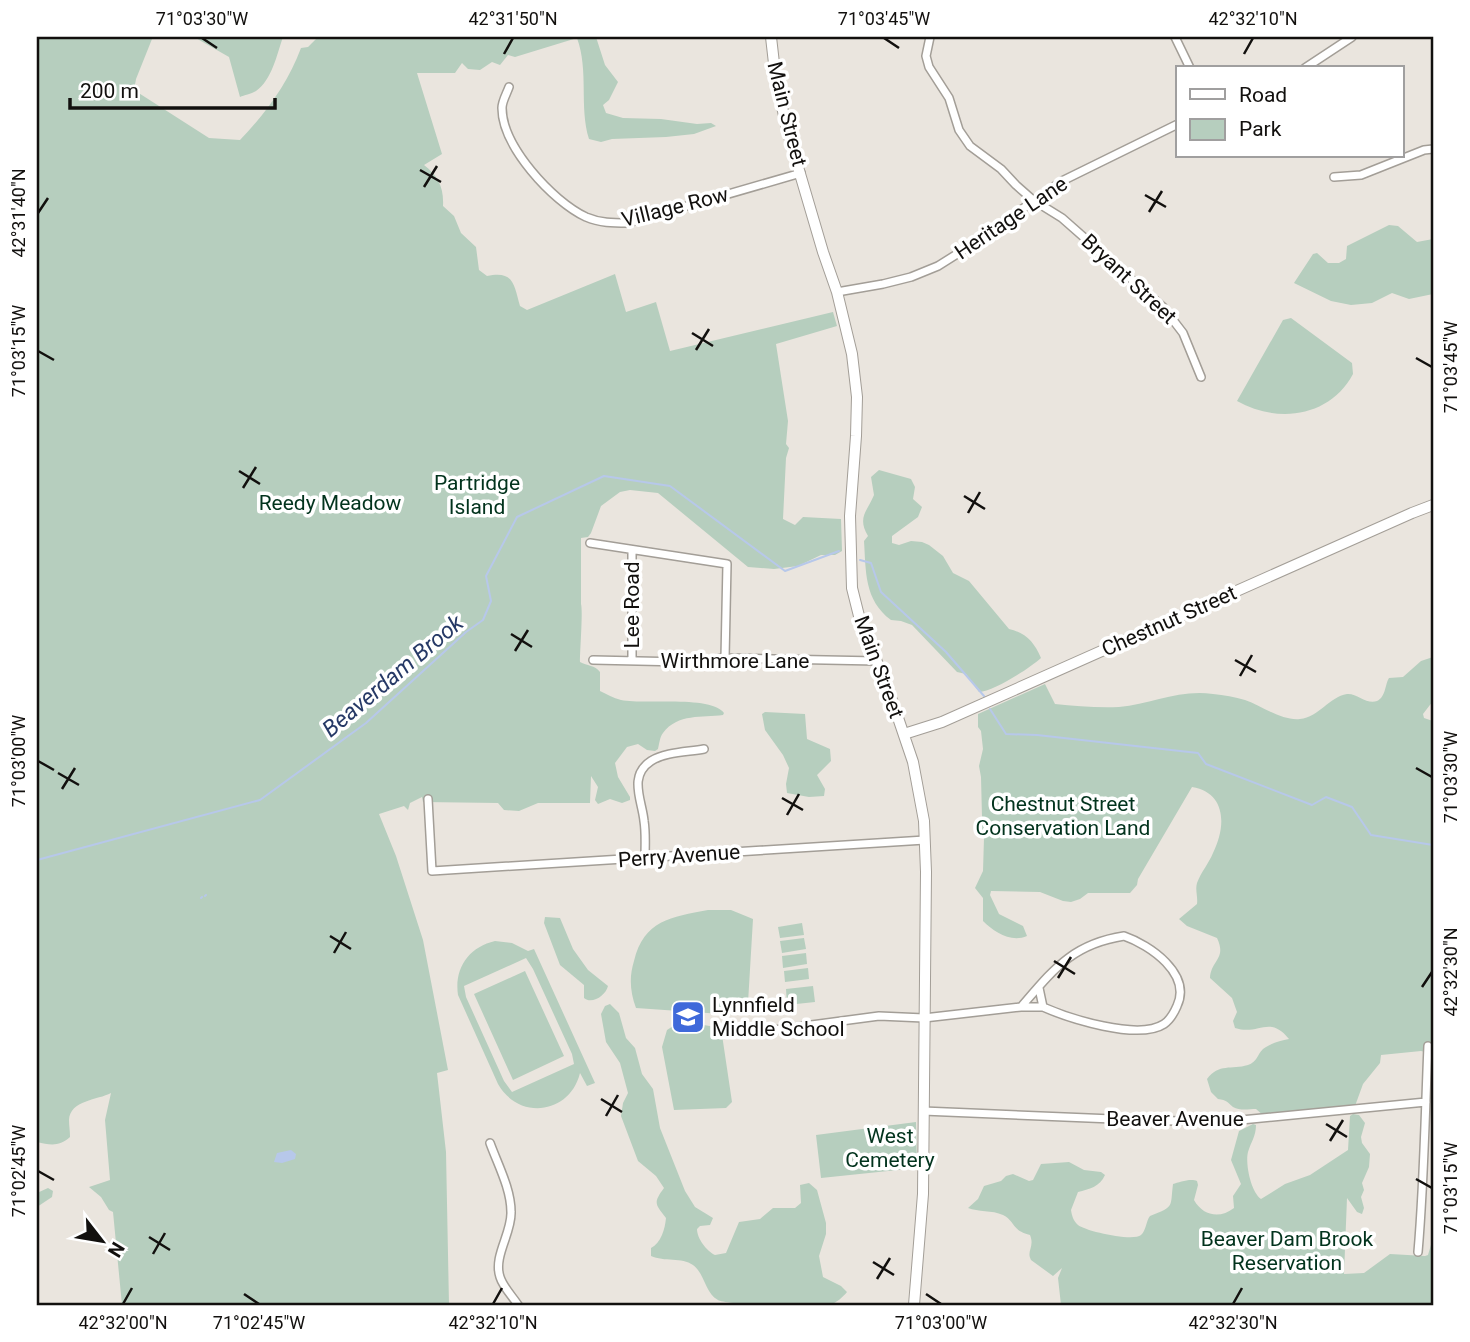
<svg xmlns="http://www.w3.org/2000/svg" width="1470" height="1342" font-family="Roboto,sans-serif">
<style>
.green{fill:#b6cebe;fill-rule:evenodd}
.water{fill:#b7c8ea}
.lines{fill:none;stroke-linecap:round;stroke-linejoin:round}
.stream{stroke:#b7c8ea;stroke-width:2}
.street-casing{stroke:#a39e97;stroke-width:10}
.secondary-casing{stroke:#a39e97;stroke-width:12}
.street{stroke:#fff;stroke-width:7}
.secondary{stroke:#fff;stroke-width:10}
.ticks{fill:none;stroke:#12100e;stroke-width:2.5}
.labels{text-anchor:middle;dominant-baseline:central;stroke-width:7;stroke-linejoin:round;paint-order:stroke}
.street-label{font-size:21px;fill:#12100e;stroke:#fff}
.park-label{font-size:21px;fill:#02331d;stroke:#fff}
.poi-label{font-size:21px;fill:#12100e;stroke:#fff;text-anchor:start}
.water-label{font-size:23px;font-style:italic;fill:#263966;stroke:#fff}
.neatline{fill:none;stroke:#12100e;stroke-width:2.5}
.ticks-label{font-size:18px;text-anchor:middle;fill:#12100e}
</style>
<rect width="100%" height="100%" fill="#eae5de"/>
<path class="green" d="M37 37H156L152 39 136 79 134 90 209 138 240 140C266 113 288 83 301 48L308 47 318 37H596L605 65 618 82 609 100 603 105 606 113 623 118 661 119 697 124 711 123 716 126 694 134 666 137 612 139 601 142 589 139C579 107 589 71 577 38L515 57 508 55 500 65 492 62 480 70 468 69 462 63 455 73H417L442 154 424 165C438 176 444 187 443 206L454 216 461 233 476 247 479 270 487 276C514 270 514 285 520 306L527 310 615 274 626 312 656 302 670 351 833 312 837 326 776 344 788 421 786 444 789 448 786 458 783 519 795 525 803 517 841 519 842 551 835 555H821L798 566 774 569 748 567 658 493 630 490 620 492 601 506 591 533 588 537 581 538V604C583 611 580 650 580 662 587 666 595 665 600 672V691C607 694 613 698 621 700 645 705 710 695 724 713L723 715C702 718 678 713 663 733 660 736 659 745 658 749L655 751 647 750 638 744 627 747 615 763 618 777 630 797V800L622 803 610 799 598 804 595 800 598 787 591 776 590 803H538L519 811 504 810 498 803 423 802 422 797 410 803 408 810 404 806 379 814 396 856 423 940 448 1070 437 1073 446 1152 449 1305H122L113 1212 109 1210 101 1197 89 1187 110 1180 105 1120 111 1093C98 1100 70 1100 69 1120 69 1125 70 1131 70 1137 59 1147 50 1145 37 1142Z
M194 37H283C277 54 272 80 256 91 251 94 244 95 240 97L229 57Z
M1389 225 1398 226 1417 242 1433 239V294L1409 299 1392 293 1372 303 1351 305 1331 301 1294 283 1313 254 1317 253 1328 263H1339L1346 259 1347 246Z
M1291 318 1352 363 1353 374C1330 417 1278 424 1237 401L1283 320Z
M879 470 911 479 915 487 913 499 922 507 918 517 892 536V543L899 545 911 541 922 542 929 545 943 556 953 573 969 581 1009 629C1026 633 1034 642 1041 658 1030 668 993 692 979 692L966 674 957 672 912 625 901 621 891 620C864 600 866 571 864 541L868 536C857 517 867 512 874 495L871 477Z
M1433 657V701L1423 714 1424 718 1433 721V1054L1421 1051 1381 1055 1380 1063 1363 1084 1355 1106 1264 1116 1256 1109C1249 1109 1240 1111 1233 1107 1227 1102 1227 1100 1218 1099L1211 1092 1207 1079C1219 1063 1231 1070 1248 1065 1257 1062 1257 1055 1263 1049 1271 1043 1280 1041 1289 1039 1269 1014 1259 1036 1235 1028L1233 1021 1237 1012 1232 998 1210 978C1211 960 1227 959 1217 938L1187 926 1179 919 1197 904C1198 897 1195 890 1197 883 1201 872 1209 863 1213 853 1226 827 1227 793 1192 787L1138 879 1137 885 1130 893H1088L1080 899 1071 902 1063 901 1040 892 991 891 990 895 999 914 1023 926 1027 936C1011 943 994 932 983 921V898L975 888 983 871 984 838 975 834 982 817 981 777 979 766 983 749 981 731 978 727V714L1045 684 1055 704C1075 706 1098 708 1119 707 1151 704 1180 689 1213 694 1224 695 1235 697 1245 700 1262 706 1282 721 1300 719 1319 717 1329 697 1347 694 1357 693 1367 705 1377 701 1386 697 1385 684 1389 678L1403 677 1421 661Z
M765 712 805 714 807 739 830 749 831 761 817 775 825 789 824 796 809 797 787 793 786 784 789 768 783 755 765 730 762 714Z
M708 910H731L753 919 748 1003 736 1015 636 1008C630 992 629 977 634 961 644 920 671 917 708 910Z
M545 917 560 918 573 949 588 970 608 986C606 995 592 1005 584 998V985L560 965 544 923Z
M802 923 804 935 780 938 778 927Z
M804 938 806 949 782 953 780 941Z
M495 941 512 943 528 951 534 949 595 1083 587 1086 580 1073C570 1114 519 1121 498 1084L458 995C454 968 469 947 495 941ZM526 958 533 969 572 1054 574 1064 512 1092 504 1081 466 997 464 986Z
M806 953 807 964 783 968 782 956Z
M808 968 809 979 785 982 784 971Z
M525 971 564 1056 513 1080 474 994Z
M813 986 815 1002 787 1005 786 989Z
M610 1004 619 1013 626 1038 635 1048 642 1074 653 1089 660 1128 685 1191 695 1207 713 1218 710 1225 700 1226 697 1229C697 1239 707 1251 715 1255L726 1253 739 1222 760 1219 773 1208H795L801 1203 800 1185 809 1183 817 1190 826 1223V1234L819 1256 823 1277 841 1286 847 1292C843 1297 836 1303 830 1305 820 1309 725 1305 718 1300 705 1293 705 1274 693 1265 682 1257 664 1262 651 1256V1248C661 1243 665 1229 666 1218 655 1204 653 1203 664 1188L656 1176 638 1161 621 1116 623 1103 628 1093 620 1063 606 1042 601 1014 605 1006Z
M681 1021 721 1028 732 1102 726 1108 674 1110 662 1047 667 1030Z
M1353 1114 1359 1115 1365 1123 1361 1137 1362 1143 1370 1154 1369 1167 1362 1183 1364 1190 1361 1197 1364 1208 1362 1214 1357 1212 1347 1198 1344 1274 1364 1273 1390 1254 1425 1256 1428 1255 1433 1238V1305H1061L1058 1278 1062 1268 1053 1276 1031 1260C1026 1251 1035 1247 1030 1235 1012 1231 1015 1221 1003 1215 992 1210 978 1212 968 1208L978 1199 984 1186 1001 1181 1006 1176 1013 1174 1029 1181 1033 1180 1041 1164 1069 1162 1084 1170 1101 1172 1105 1175C1100 1187 1089 1189 1078 1192L1071 1210C1072 1216 1073 1220 1078 1225 1085 1231 1133 1242 1141 1235 1146 1231 1146 1221 1150 1216 1175 1206 1170 1208 1173 1184 1179 1182 1191 1178 1197 1181L1198 1185 1194 1200C1203 1216 1220 1219 1234 1208L1233 1196 1241 1184 1231 1160 1239 1131 1253 1124 1256 1125C1256 1136 1251 1142 1248 1152 1245 1164 1251 1192 1261 1199L1285 1184 1310 1175 1348 1150 1350 1116Z
M916 1122 917 1168 821 1178 816 1135Z
M48 1188 53 1191 52 1197 37 1207V1193Z"/>
<path class="water" d="M291 1150 296 1154 295 1159 282 1163 274 1162 277 1153Z"/>
<g class="lines">
<path class="stream" d="M860 560 871 563 881 592 946 652 984 696
M990 709 1006 734 1037 735 1198 753 1206 764 1312 805 1326 797 1352 807 1371 835 1433 845
M37 860 260 800 366 723 466 632 483 620 491 601 486 576 517 517 604 476 670 486 785 571 839 551
M205 896 206 895
M201 898 202 897"/>
<g class="street-casing">
<path id="street" d="M930 37 926 56 929 67 949 98 959 130 970 146 1001 169 1016 185 1033 200 1062 218 1163 307 1183 333 1201 377
M1175 37 1190 68
M1305 68 1352 37
M509 87C507 93 502 101 502 108 502 146 552 201 586 217 600 223 613 223 628 223L801 173
M1334 177 1361 175 1424 150 1433 149
M837 292 883 284 911 277 938 266 965 249 1062 181 1178 124
M590 543 727 564 725 658
M593 660 683 662 725 658 877 661
M632 660V550
M428 799 432 871 925 840
M645 859C645 846 646 833 644 821 642 800 628 776 651 761 665 752 688 752 704 749
M1021 1007H1043
M743 1034 879 1016 924 1018 1021 1007C1053 970 1072 944 1124 936 1150 945 1192 974 1177 1006 1174 1013 1170 1020 1164 1024 1138 1041 1068 1018 1043 1007L1039 988
M923 1111 1161 1121 1241 1120 1426 1102
M490 1143C498 1165 511 1189 511 1212 512 1233 493 1256 500 1277 503 1287 513 1297 518 1305
M1418 1252C1424 1184 1425 1115 1428 1046"/>
</g>
<g class="secondary-casing">
<path id="secondary" d="M771 37 776 81 788 133 823 252 837 292 852 354 857 397 856 436 850 516 852 588 859 616 893 703 913 762 924 821 926 872 923 1194 914 1305
M904 734 942 722 1412 513 1433 505"/>
</g>
<use href="#street" class="street"/>
<use href="#secondary" class="secondary"/>
</g>
<path class="ticks" d="M202 38 217 48M884 38 899 48M504 54 513 38M1244 54 1253 38M420 170 441 182M424 187 437 166M1145 195 1166 207M1149 212 1162 191M38 213 48 198M692 333 713 346M696 350 709 329M38 351 54 360M1416 358 1432 367M239 471 260 484M243 488 256 467M964 496 985 509M968 513 980 492M511 634 532 647M515 651 528 630M1235 660 1256 672M1240 676 1252 655M38 761 54 770M1416 768 1432 777M58 773 79 785M62 789 75 768M782 798 803 810M787 815 799 794M330 936 351 949M334 953 346 932M1054 961 1075 974M1058 978 1071 957M1422 987 1432 972M601 1099 622 1112M606 1116 618 1095M1326 1124 1347 1137M1330 1141 1343 1120M38 1171 54 1180M1416 1179 1432 1188M149 1237 170 1250M153 1254 165 1233M873 1262 894 1275M877 1279 890 1258M244 1294 259 1304M926 1294 941 1304M123 1304 132 1288M493 1304 502 1288M1233 1304 1242 1288"/>
<defs>
<g id="school-square" transform="scale(1.75)"><rect x="-9" y="-9" width="18" height="18" rx="4" fill="#3f69da" stroke="#fff"/><path d="M0-5L7-2L0 1L-7-2ZM-4 1L0 2.5L4 1V4Q0 6-4 4Z" fill="#fff"/></g>
</defs>
<g fill-rule="evenodd">
<use href="#school-square" x="688" y="1017"/>
</g>
<g class="labels">
<g class="street-label">
<text transform="translate(787 114) rotate(76)">Main Street</text>
<text transform="translate(675 207) rotate(-14)">Village Row</text>
<text transform="translate(1011 218) rotate(-34)">Heritage Lane</text>
<text transform="translate(1129 279) rotate(43)">Bryant Street</text>
<text transform="translate(632 605) rotate(-90)">Lee Road</text>
<text transform="translate(1169 621) rotate(-24)">Chestnut Street</text>
<text x="735" y="661">Wirthmore Lane</text>
<text transform="translate(879 667) rotate(70)">Main Street</text>
<text transform="translate(679 856) rotate(-4)">Perry Avenue</text>
<text x="1175" y="1119">Beaver Avenue</text>
</g>
<g class="park-label">
<text x="477" y="483">Partridge<tspan x="477" dy="24">Island</tspan></text>
<text x="330" y="503">Reedy Meadow</text>
<text x="1063" y="804">Chestnut Street<tspan x="1063" dy="24">Conservation Land</tspan></text>
<text x="890" y="1136">West<tspan x="890" dy="24">Cemetery</tspan></text>
<text x="1287" y="1239">Beaver Dam Brook<tspan x="1287" dy="24">Reservation</tspan></text>
</g>
<g class="poi-label">
<text x="712" y="1005">Lynnfield<tspan x="712" dy="24">Middle School</tspan></text>
</g>
<g class="water-label">
<text transform="translate(393 676) rotate(-40)">Beaverdam Brook</text>
</g>
</g>
<rect width="1470" height="1342" fill="none" stroke="#ffffff" stroke-width="77"/>
<rect x="1176" y="66" width="228" height="91" fill="#ffffff" stroke="#a09f9f" stroke-width="2"/>
<rect x="1190" y="89" width="35" height="10" fill="#ffffff" stroke="#a09f9f" stroke-width="2"/>
<text x="1239" y="102" font-size="21" fill="#12100e">Road</text>
<rect x="1190" y="119" width="35" height="21" fill="#b6cebe" stroke="#a09f9f" stroke-width="2"/>
<text x="1239" y="136" font-size="21" fill="#12100e">Park</text>
<g transform="translate(102 1241) rotate(121)" stroke="#ffffff" stroke-width="5" paint-order="stroke">
<path d="M0-5L12 26L0 18L-12 26Z" fill="#12100e"/>
<text y="-10" font-size="19" font-weight="bold" text-anchor="middle" fill="#12100e">N</text>
</g>
<path d="M70 98v10h205v-10" fill="none" stroke="#12100e" stroke-width="3.5"/>
<text x="80" y="98" font-size="21" fill="#12100e" stroke="#ffffff" stroke-width="5" paint-order="stroke">200 m</text>
<rect x="38" y="38" width="1394" height="1266" class="neatline"/>
<g class="ticks-label">
<text x="202" y="25">71°03'30"W</text>
<text x="513" y="25">42°31'50"N</text>
<text x="884" y="25">71°03'45"W</text>
<text x="1253" y="25">42°32'10"N</text>
<text transform="translate(19 213) rotate(-90)" y="6">42°31'40"N</text>
<text transform="translate(19 351) rotate(-90)" y="6">71°03'15"W</text>
<text transform="translate(1451 367) rotate(-90)" y="6">71°03'45"W</text>
<text transform="translate(19 761) rotate(-90)" y="6">71°03'00"W</text>
<text transform="translate(1451 777) rotate(-90)" y="6">71°03'30"W</text>
<text transform="translate(1451 972) rotate(-90)" y="6">42°32'30"N</text>
<text transform="translate(19 1171) rotate(-90)" y="6">71°02'45"W</text>
<text transform="translate(1451 1188) rotate(-90)" y="6">71°03'15"W</text>
<text x="123" y="1329">42°32'00"N</text>
<text x="259" y="1329">71°02'45"W</text>
<text x="493" y="1329">42°32'10"N</text>
<text x="941" y="1329">71°03'00"W</text>
<text x="1233" y="1329">42°32'30"N</text>
</g>
</svg>
